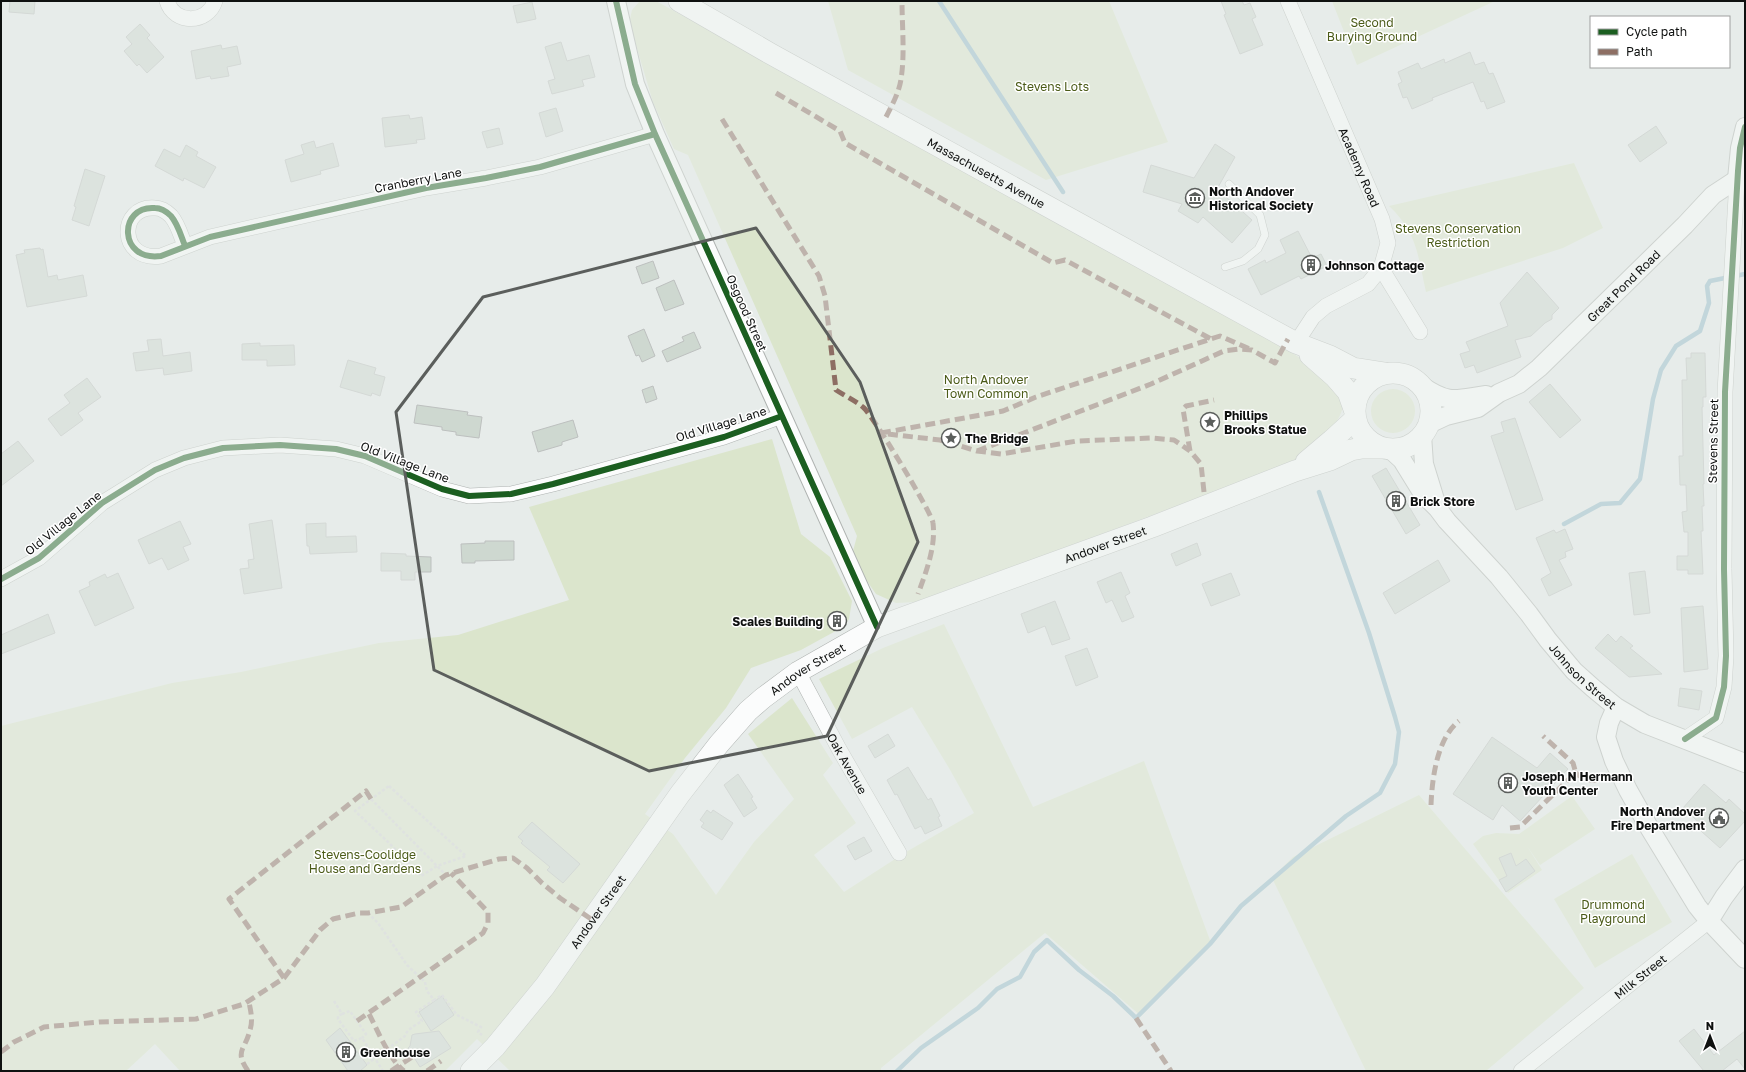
<svg xmlns="http://www.w3.org/2000/svg" width="1746" height="1072" font-family="'Golos Text',sans-serif">
<style>
.green{fill:#dbe5cc}
.lines{fill:none;stroke-linecap:round;stroke-linejoin:round}
.stream{stroke:#96baca;stroke-width:4.5}
.building{fill:#ced8d0;stroke:#bdc0bf}
.service-casing{stroke:#afb3b1;stroke-width:8}
.minor-casing{stroke:#afb3b1;stroke-width:16}
.tertiary-casing{stroke:#afb3b1;stroke-width:20}
.secondary-casing{stroke:#afb3b1;stroke-width:22}
.path{stroke:#d4d5d5;stroke-width:2.5;stroke-dasharray:3 2;stroke-linecap:butt}
.service{stroke:#fbfcfc;stroke-width:7}
.minor{stroke:#fbfcfc;stroke-width:15}
.tertiary{stroke:#fbfcfc;stroke-width:18}
.secondary{stroke:#fbfcfc;stroke-width:21}
.quiet{stroke:#8d6e63;stroke-width:5;stroke-dasharray:10 5;stroke-linecap:butt}
.cycleway-casing{stroke:#fff;stroke-width:8}
.cycleway{stroke:#1b5e20;stroke-width:6}
.marked{fill:none;stroke:#5b5e5c;stroke-width:3;stroke-linejoin:round}
.labels{text-anchor:middle;dominant-baseline:central;stroke-width:3;stroke-linejoin:round;paint-order:stroke}
.park-label{font-size:12px;fill:#4b5b18;stroke:#fff}
.street-label{font-size:12px;fill:#0f1110;stroke:#fff}
.poi-label{font-size:12px;font-weight:bold;fill:#0f1110;stroke:#fff;text-anchor:start}
</style>
<rect width="100%" height="100%" fill="#e7ecea"/>
<path class="green" d="M640 1H656L1291 352 1324 374 1334 383 1343 407C1335 434 1312 450 1289 464L933 597 916 602 896 603 876 594 864 577 853 551 857 536 688 155 674 149 653 102 632 32 630 19 632 10Z
M828 1H1109L1168 142 1046 180 848 70Z
M1332 1H1495L1357 65Z
M1574 163 1603 228 1563 248 1426 292C1418 256 1417 232 1389 206Z
M1371 411a22 22 0 1 1 44 0a22 22 0 1 1-44 0Z
M772 439 801 534 830 557 852 601 849 619 843 627 801 650 751 668 726 708 685 758 645 814 673 834 716 895 754 842 794 799 748 734 792 698 833 763 823 775 856 823 814 855 844 892 906 852 974 813 949 768 912 707 852 739 819 679 883 648 944 624 1033 807 1144 761 1211 943 1141 1016 1045 933 881 1068V1071H510L477 1039 445 1071H180L155 1044 126 1071H1V726L172 683 241 672 379 643 458 635 569 600 529 507Z
M1419 795 1584 988 1486 1071H1366L1272 878 1293 857Z
M1572 796 1595 829 1540 865 1527 846 1542 870 1508 893 1473 844 1483 836 1496 833 1519 834Z
M1632 854 1672 922 1595 968 1554 899Z"/>
<g class="lines">
<path class="stream" d="M939 1 1063 192
M1564 524 1601 504 1620 503 1640 479 1653 399 1661 370 1676 346 1700 331 1709 303 1707 286 1710 281 1745 274
M897 1071 921 1048 978 1008 997 989 1020 977 1034 952 1047 940 1079 970 1113 996 1136 1018 1210 944 1241 906 1346 816 1380 793 1395 764 1399 732 1395 717 1369 633 1319 492"/>
</g>
<path class="building" d="M10 1H35L34 14 9 12Z
M1221 1H1242L1244 5 1250 3 1256 17 1252 19 1263 45 1240 54 1224 15 1226 14Z
M532 2 536 19 517 23 513 6Z
M140 24 150 35 147 38 164 57 147 73 139 64 137 66 124 51 132 44 126 37Z
M561 42 567 61 589 55 595 77 582 80 584 86 552 94 548 81 555 79 545 47Z
M221 45 222 49 237 46 241 64 227 67 229 76 211 79 210 76 196 79 191 51Z
M1470 52 1475 65 1484 62 1489 74 1493 73 1505 102 1487 109 1484 101 1481 102 1473 82 1432 98 1433 100 1412 109 1407 97 1403 98 1398 84 1402 82 1398 72 1418 63 1421 69 1444 59 1445 63Z
M556 108 563 131 546 137 539 113Z
M409 115 410 119 422 117 425 139 416 140 417 143 385 147 382 118Z
M1656 126 1667 143 1640 162 1628 145Z
M499 128 503 144 487 148 482 132Z
M314 141 316 148 333 143 339 166 320 171 321 174 291 182 285 160 304 154 301 145Z
M1215 144 1235 157 1217 189 1252 220 1232 243 1203 217 1198 223 1178 211 1182 204 1143 192 1151 165 1194 178Z
M186 145 198 152 196 156 216 167 204 188 184 178 183 181 155 166 164 149 180 157Z
M85 169 105 176 89 226 72 220 76 207 74 206Z
M1298 231 1312 258 1321 254 1327 266 1301 279 1299 276 1261 295 1248 269 1265 260 1266 263 1286 253 1280 240Z
M40 248 41 250 43 249 48 277 57 275 58 280 83 275 87 296 27 307 16 255 25 253 24 250Z
M653 261 659 278 642 284 636 267Z
M1527 272 1559 308 1552 315V319L1545 323 1531 336 1515 340 1521 357 1477 373 1474 365 1465 368 1460 354 1470 351 1466 342 1508 326 1500 303Z
M674 280 684 304 665 311 656 288Z
M644 329 655 356 642 362 639 355 636 356 628 336Z
M694 332 701 348 667 362 662 351 684 341 682 337Z
M161 339 163 356 190 352 192 371 164 375 163 368 136 371 133 353 149 351 147 340Z
M260 343V346L294 345 295 365 267 366V360H242V344Z
M1691 353H1705L1706 397H1703V407H1702L1704 484H1703L1704 506H1702L1703 531H1701L1703 574H1688V570H1677V556H1688V532H1684L1682 512 1687 511 1686 485H1680L1679 456H1683L1682 380H1687L1686 358H1691Z
M348 360 376 368 374 374 385 377 380 396 372 393 371 396 340 387Z
M87 378 101 397 78 413 83 420 61 436 48 419 70 403 64 395Z
M1550 384 1581 420 1560 438 1529 402Z
M653 386 657 399 646 403 642 390Z
M417 405 468 412 467 415 482 417 479 438 456 435V432L442 430V427L414 423Z
M1515 418 1543 500 1516 510 1491 436 1504 432 1501 422Z
M573 420 578 437 562 442V445L538 452 532 432Z
M18 441 34 461 1 486V454Z
M1386 468 1420 525 1406 534 1372 476Z
M272 520 282 588 244 594 240 569 249 568 248 560 254 559 249 524Z
M180 521 191 544 183 547 189 560 168 570 162 558 149 564 138 540Z
M326 523V537L356 536 357 552 310 554 309 546H307L306 524Z
M1565 529 1573 549 1565 552 1566 557 1559 560 1572 585 1549 596 1541 579 1551 573 1536 538 1554 530 1556 533Z
M485 541H514V560L475 561V563H462L461 544 485 543Z
M1197 543 1201 555 1176 566 1171 554Z
M381 553 406 554V556L431 557V572H415V580H401V571H381Z
M1438 560 1450 581 1395 614 1383 593Z
M1645 571 1650 613 1634 615 1629 573Z
M1121 572 1130 593 1125 596 1134 617 1122 622 1112 600 1106 603 1097 582Z
M118 573 134 608 95 626 79 591 90 586 89 582 105 574 107 578Z
M1231 573 1240 595 1211 606 1202 584Z
M1055 601 1070 639 1052 645 1045 626 1028 633 1021 614Z
M1703 606 1708 669 1684 672 1681 608Z
M48 614 55 633 1 654V635Z
M1608 634 1616 642 1621 636 1633 646 1630 648 1662 674 1629 677 1595 648Z
M1087 648 1098 677 1076 686 1065 656Z
M1680 688 1702 691 1699 710 1678 706Z
M888 734 895 746 875 758 868 746Z
M1492 737 1537 768 1550 753 1568 769 1520 821 1502 805 1493 820 1453 794Z
M908 767 928 800 931 798 940 816 938 817 942 826 925 834 921 826 915 829 897 794 895 795 887 780Z
M738 774 753 797 751 798 757 808 744 817 724 785Z
M1704 784 1726 803 1729 799 1745 814V821L1720 848 1701 831 1704 827 1683 808Z
M707 810 711 813 713 810 733 823 722 840 701 827 704 823 700 820Z
M532 822 580 864 563 883 547 870 550 867 521 843 523 841 518 837Z
M864 837 872 851 855 860 847 846Z
M1511 853 1516 866 1526 859 1535 871 1506 892 1499 880 1507 876 1499 858Z
M442 996 454 1015 431 1031 419 1012Z
M340 1028 367 1065 360 1071H348L326 1040Z
M1694 1029 1714 1055 1745 1031V1069L1737 1059 1722 1071H1704L1679 1041Z
M439 1031 451 1048 420 1067 408 1048 410 1046 412 1035 415 1034Z"/>
<g class="lines">
<g class="service-casing">
<path id="service" d="M1225 267 1243 261 1258 249 1265 235 1260 215 1229 184"/>
</g>
<g class="minor-casing">
<g id="minor">
<path d="M167 1C174 25 208 24 215 1"/>
<path id="s1" d="M1288 1 1382 219 1388 243 1381 268 1420 332"/>
<path d="M185 246C181 236 178 224 171 216 166 211 161 208 155 208 118 205 118 262 161 256L210 237 426 188 486 178 540 167 655 134"/>
<path d="M1296 343 1313 317 1326 306 1368 284 1381 268"/>
<path d="M1 579 39 558 102 503 155 470 184 458 223 448 280 445 336 449 365 456 442 489 469 496 511 494 553 484 724 437 782 416"/>
<path id="s2" d="M798 672 839 749 899 853"/>
<path d="M1685 739 1716 718 1724 687 1726 656 1724 569 1725 392 1737 179"/>
<path id="s3" d="M1521 1071 1709 921"/>
</g>
</g>
<g class="tertiary-casing">
<g id="tertiary">
<path d="M616 1 635 84 655 134 877 627"/>
<path d="M1737 179 1740 148 1745 127"/>
<path d="M1422 386C1450 405 1456 399 1486 395"/>
<path id="s4" d="M1429 424 1446 416 1478 408 1499 393 1519 384 1539 368 1685 225 1713 195 1745 174"/>
<path d="M1422 435 1424 464 1436 503"/>
<path id="s5" d="M1390 449 1402 460 1423 494 1438 509 1447 521 1499 577 1529 614 1548 640 1574 671 1593 688 1616 707 1645 724 1745 763"/>
<path d="M1616 707 1609 723 1606 737 1614 761 1628 790 1650 829 1697 906 1709 921 1745 959"/>
<path d="M1709 921 1724 897 1745 869"/>
</g>
</g>
<g class="secondary-casing">
<g id="secondary">
<path id="s6" d="M679 1 771 54 1296 343 1330 356 1353 368 1385 373"/>
<path d="M1310 355 1335 377 1348 392 1354 409"/>
<circle cx="1393" cy="411" r="38"/>
<path d="M1306 462 1332 440 1355 419"/>
<path id="s7" d="M471 1071 495 1047 545 986 680 794 719 744 748 711 763 698 798 672 877 627 1152 527 1295 471 1330 460 1351 450 1362 448H1381"/>
</g>
</g>
<path class="path" d="M389 786 466 856 437 866 421 876 388 842 355 811Z
M371 799 446 875
M368 913 378 923 407 965 425 982 427 991 434 1000 442 995 457 1015 481 1027 478 1032 482 1035
M334 1001 342 1014 338 1016V1019L354 1041 362 1038 383 1071
M342 1014 350 1011 366 1034 362 1038
M367 1064 405 1036C407 1029 416 1025 422 1021L416 1012 434 1000"/>
<use href="#service" class="service"/>
<use href="#minor" class="minor"/>
<use href="#tertiary" class="tertiary"/>
<use href="#secondary" class="secondary"/>
<path class="quiet" d="M776 93 840 131 845 143 1053 263 1065 260 1211 339
M886 117C892 105 899 93 901 79 905 54 902 27 902 1
M722 119 819 276 825 296 836 390C845 396 856 401 864 408 873 416 932 513 933 523 936 547 926 572 918 594
M881 433 1003 411 1036 397 1220 336 1252 350
M888 434 940 440 977 451 1001 454 1077 441 1151 438 1174 440 1190 451
M977 451 1151 384 1224 351 1240 349 1252 350 1275 363 1288 339
M1204 492 1201 464 1190 451 1183 409 1186 406 1214 400
M1574 772C1583 779 1588 781 1600 780
M1431 805C1432 779 1437 738 1459 721
M1510 828 1520 827 1572 776 1575 770 1573 763 1543 736
M284 978 229 899 366 791 371 799
M369 1014C378 1031 389 1059 404 1071
M1136 1018 1171 1071
M357 1021 483 933 488 923V912L451 873
M1 1052 14 1042 44 1027 99 1022 196 1019 244 1004 284 978 320 930 333 919 359 913H368L401 907 446 875 499 859 513 858 527 868 542 883 560 898 591 919
M248 1071C234 1050 245 1051 250 1030 253 1021 251 1012 249 1002
M391 1071 412 1057
M427 1071 441 1061"/>
<g class="cycleway-casing">
<path id="cycleway" d="M616 1 635 84 655 134 877 627
M185 246C181 236 178 224 171 216 166 211 161 208 155 208 118 205 118 262 161 256L210 237 426 188 486 178 540 167 655 134
M1 579 39 558 102 503 155 470 184 458 223 448 280 445 336 449 365 456 442 489 469 496 511 494 553 484 724 437 782 416
M1685 739 1716 718 1724 687 1726 656 1724 569 1725 392 1738 171 1740 148 1745 127"/>
</g>
<use href="#cycleway" class="cycleway"/>
</g>
<path d="M0 0H1746V1072H0ZM756 228 860 382 918 542 827 736 649 771 434 670 396 412 483 297Z" fill="#e7ecea" fill-opacity=".55" fill-rule="evenodd"/>
<path class="marked" d="M756 228 860 382 918 542 827 736 649 771 434 670 396 412 483 297Z"/>
<defs>
<g id="museum-ring" transform="scale(1)"><circle r="9.5" fill="#fff" stroke="#5b5e5c" stroke-width="1.5"/><path d="M0-6L6-3V-2H-6V-3ZM-5-1h2V3h-2ZM-1-1h2V3h-2ZM3-1h2V3H3ZM-6 4H6V6H-6Z" fill="#5b5e5c"/></g>
<g id="building-ring" transform="scale(1)"><circle r="9.5" fill="#fff" stroke="#5b5e5c" stroke-width="1.5"/><path d="M-4-6H4V6H1V3H-1V6H-4ZM-2.5-4.3h1.7v1.8h-1.7ZM.8-4.3h1.7v1.8H.8ZM-2.5-1h1.7V.8h-1.7ZM.8-1h1.7V.8H.8Z" fill="#5b5e5c"/></g>
<g id="sight-ring" transform="scale(1)"><circle r="9.5" fill="#fff" stroke="#5b5e5c" stroke-width="1.5"/><path d="M0-6L1.8-2.2L6-1.7L2.9 1.2L3.7 5.4L0 3.3L-3.7 5.4L-2.9 1.2L-6-1.7L-1.8-2.2Z" fill="#5b5e5c"/></g>
<g id="civic-ring" transform="scale(1)"><circle r="9.5" fill="#fff" stroke="#5b5e5c" stroke-width="1.5"/><path d="M-.6-6.5H3V-4.5H.6V-3L4-1V1h2V6H-6V1h2V-1L-.6-3ZM-1.2 2.5V6h2.4V2.5Z" fill="#5b5e5c"/></g>
</defs>
<g fill-rule="evenodd">
<use href="#museum-ring" x="1195" y="198"/>
<use href="#building-ring" x="1311" y="265"/>
<use href="#sight-ring" x="1210" y="422"/>
<use href="#sight-ring" x="951" y="438"/>
<use href="#building-ring" x="1396" y="501"/>
<use href="#building-ring" x="837" y="621"/>
<use href="#building-ring" x="1508" y="783"/>
<use href="#civic-ring" x="1719" y="818"/>
<use href="#building-ring" x="346" y="1052"/>
</g>
<g class="labels">
<g class="park-label">
<text x="1372" y="22">Second<tspan x="1372" dy="14">Burying Ground</tspan></text>
<text x="1052" y="86">Stevens Lots</text>
<text x="1458" y="228">Stevens Conservation<tspan x="1458" dy="14">Restriction</tspan></text>
<text x="986" y="379">North Andover<tspan x="986" dy="14">Town Common</tspan></text>
<text x="365" y="854">Stevens-Coolidge<tspan x="365" dy="14">House and Gardens</tspan></text>
<text x="1613" y="904">Drummond<tspan x="1613" dy="14">Playground</tspan></text>
</g>
<g class="street-label">
<text stroke="none"><textPath href="#s1" startOffset="181">Academy Road</textPath></text>
<text stroke="none"><textPath href="#s6" startOffset="352">Massachusetts Avenue</textPath></text>
<text transform="translate(418 180) rotate(-11)">Cranberry Lane</text>
<text stroke="none"><textPath href="#s4" startOffset="243">Great Pond Road</textPath></text>
<text transform="translate(747 313) rotate(66)">Osgood Street</text>
<text transform="translate(721 424) rotate(-17)">Old Village Lane</text>
<text transform="translate(1713 441) rotate(-89)">Stevens Street</text>
<text transform="translate(405 462) rotate(21)">Old Village Lane</text>
<text transform="translate(63 523) rotate(-39)">Old Village Lane</text>
<text stroke="none"><textPath href="#s7" startOffset="852">Andover Street</textPath></text>
<text stroke="none"><textPath href="#s7" startOffset="528">Andover Street</textPath></text>
<text stroke="none"><textPath href="#s5" startOffset="299">Johnson Street</textPath></text>
<text stroke="none"><textPath href="#s2" startOffset="104">Oak Avenue</textPath></text>
<text stroke="none"><textPath href="#s7" startOffset="204">Andover Street</textPath></text>
<text stroke="none"><textPath href="#s3" startOffset="152">Milk Street</textPath></text>
</g>
<g class="poi-label">
<text x="1209" y="191">North Andover<tspan x="1209" dy="14">Historical Society</tspan></text>
<text x="1325" y="265">Johnson Cottage</text>
<text x="1224" y="415">Phillips<tspan x="1224" dy="14">Brooks Statue</tspan></text>
<text x="965" y="438">The Bridge</text>
<text x="1410" y="501">Brick Store</text>
<text x="823" y="621" text-anchor="end">Scales Building</text>
<text x="1522" y="776">Joseph N Hermann<tspan x="1522" dy="14">Youth Center</tspan></text>
<text x="1705" y="811" text-anchor="end">North Andover<tspan x="1705" dy="14">Fire Department</tspan></text>
<text x="360" y="1052">Greenhouse</text>
</g>
</g>
<rect width="1746" height="1072" fill="none" stroke="#0f1110" stroke-width="4"/>
<rect x="1590" y="16" width="140" height="52" fill="#ffffff" stroke="#9fa09f"/>
<rect x="1598" y="29" width="20" height="6" fill="#1b5e20" stroke="#9fa09f"/>
<text x="1626" y="36" font-size="12" fill="#0f1110">Cycle path</text>
<rect x="1598" y="49" width="20" height="6" fill="#8d6e63" stroke="#9fa09f"/>
<text x="1626" y="56" font-size="12" fill="#0f1110">Path</text>
<g transform="translate(1710 1036)" stroke="#ffffff" stroke-width="3" paint-order="stroke">
<path d="M0-3L7 15L0 10L-7 15Z" fill="#0f1110"/>
<text y="-6" font-size="11" font-weight="bold" text-anchor="middle" fill="#0f1110">N</text>
</g>
</svg>
